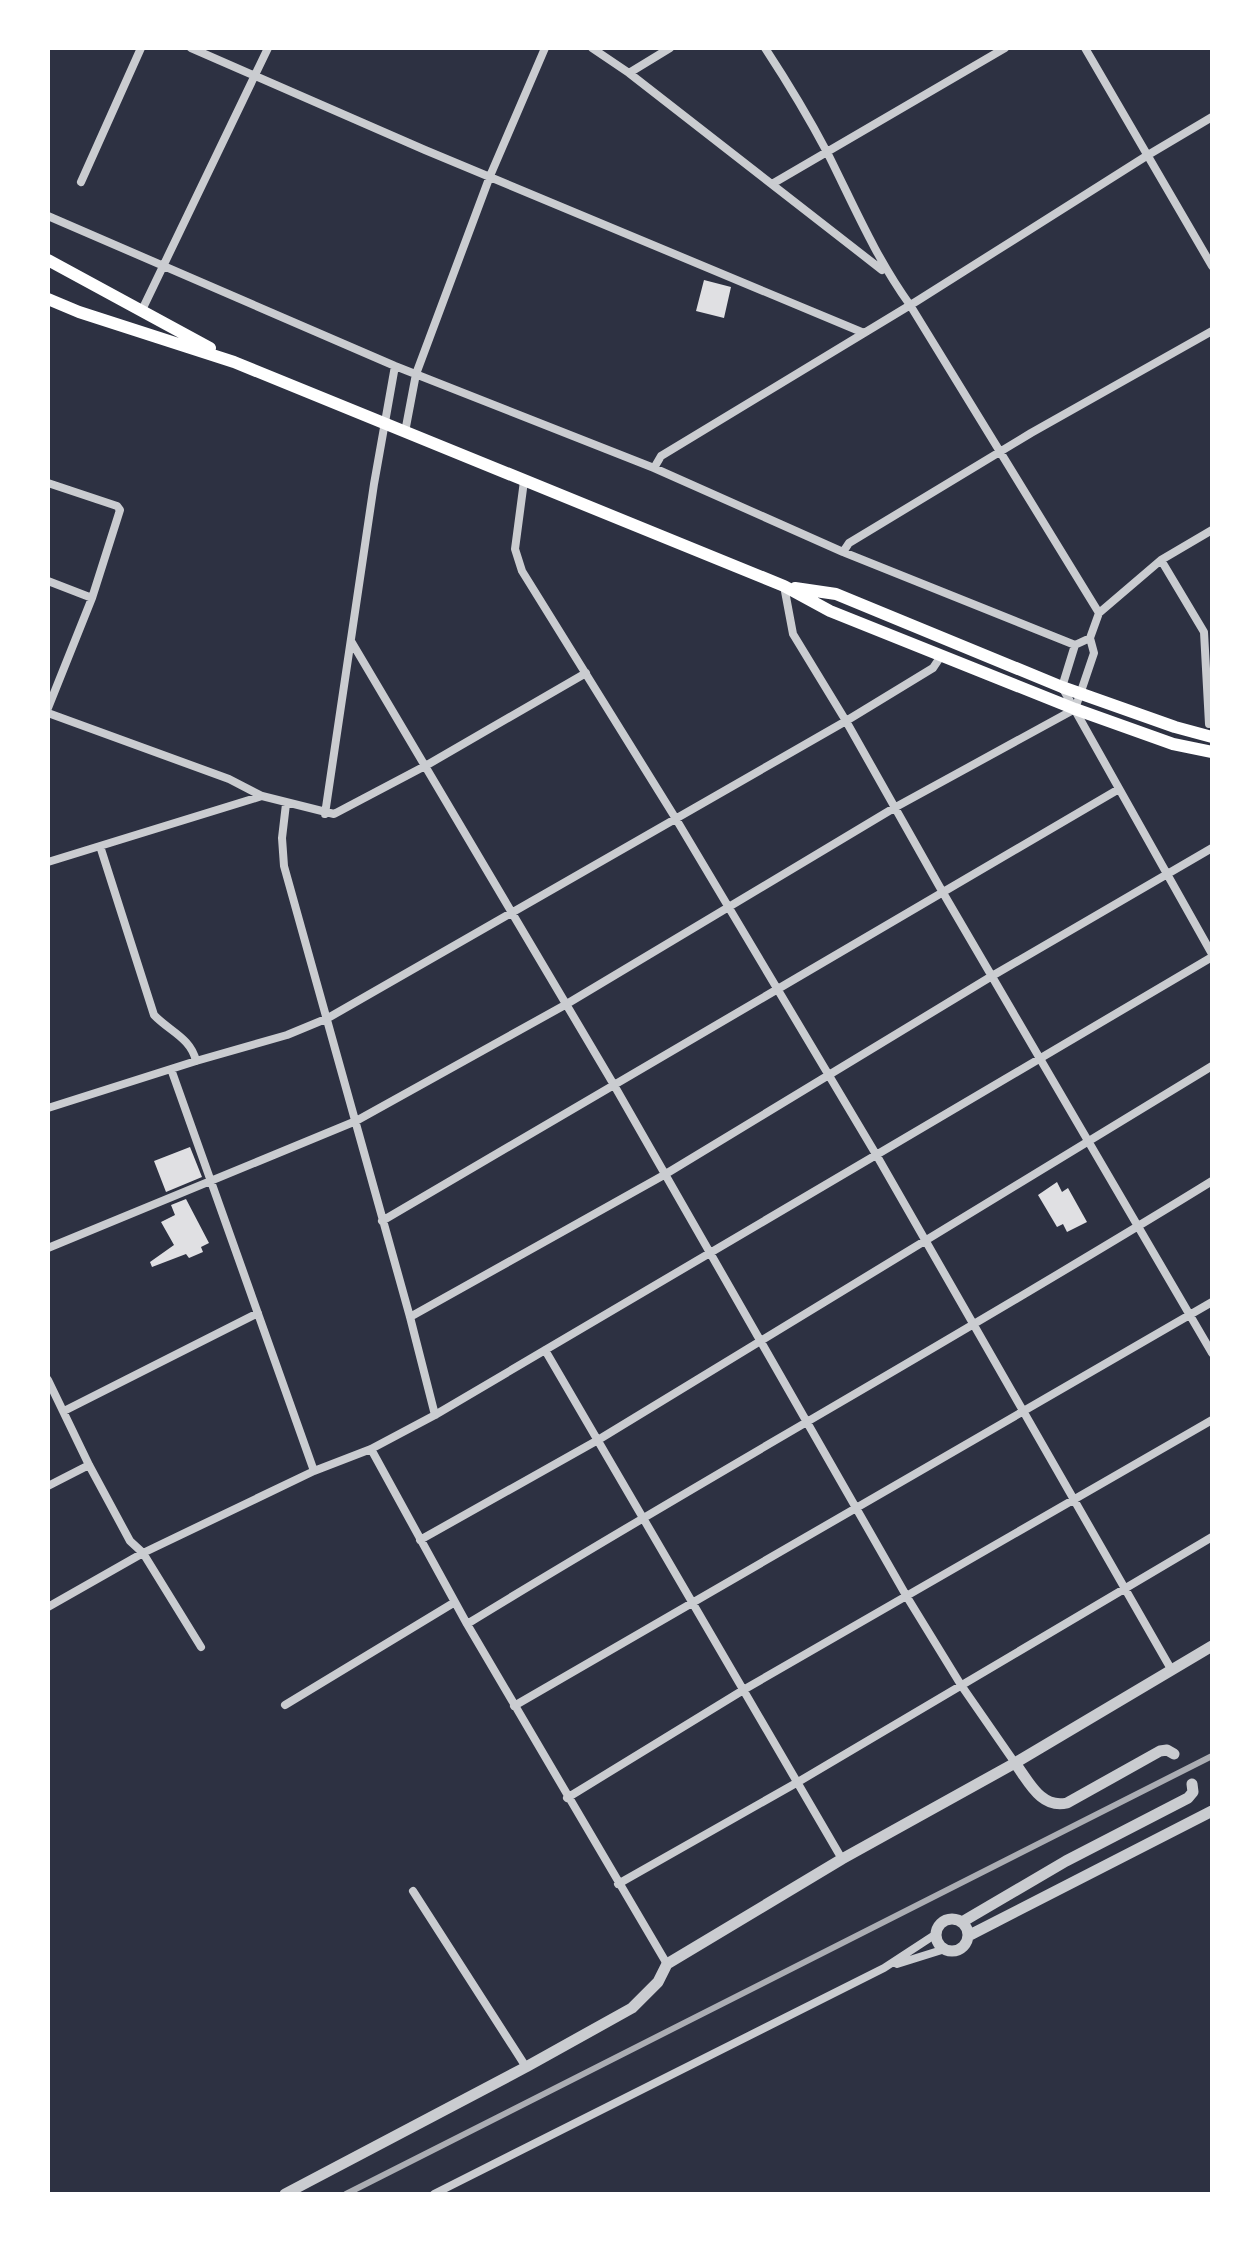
<svg xmlns="http://www.w3.org/2000/svg" width="1260" height="2242" font-family="Commissioner,sans-serif">
<style>
.building{fill:#e0e0e3}
.lines{fill:none;stroke-linecap:round;stroke-linejoin:round}
.minor{stroke:#caccd0;stroke-width:8}
.tertiary{stroke:#caccd0;stroke-width:11}
.secondary{stroke:#fff;stroke-width:12}
.rail{stroke:#abadb3;stroke-width:6}
</style>
<rect width="100%" height="100%" fill="#2d3142"/>
<path class="building" d="M704 280 731 287 724 318 696 311Z
M190 1147 202 1177 166 1192 154 1161Z
M1057 1182 1062 1192 1068 1188 1087 1222 1067 1232 1063 1224 1057 1227 1038 1195Z
M186 1199 209 1243 201 1247 203 1252 189 1258 186 1254 152 1267 150 1262 174 1245 161 1222 175 1215 171 1205Z"/>
<g class="lines">
<path class="minor" d="M191 48 425 150 864 333
M592 48 629 73 882 270
M765 48C788 83 809 118 828 154 854 206 876 258 910 305L1099 613
M1085 48 1212 266
M629 73 670 48
M81 182 141 48
M772 184 1005 48
M48 216 395 366 654 468 843 552 1075 645
M142 310 268 48
M405 432 416 374 490 176 545 48
M654 468 661 456 917 301 1148 155 1212 117
M524 481 515 549 522 571 676 819 877 1156 1171 1669
M48 483 117 506 120 510 92 598 48 708
M843 552 849 543 1031 433 1212 331
M1161 560 1204 632 1209 724
M48 581 92 598
M784 586 793 634 846 721 942 891 1212 1353
M1090 638 1075 645 1062 687 1212 954
M351 641 614 1085 907 1597 961 1685 1015 1763
M1075 709 1094 653 1090 638 1099 613 1161 560 1212 530
M48 713 229 779 262 796 334 814 427 765 586 673
M286 804 282 838 284 866 410 1317 435 1415
M325 814 374 484 395 366
M100 846 154 1015C169 1031 191 1038 196 1061
M48 862 262 796
M171 1069 314 1471
M48 1108 196 1061 287 1035 328 1018 846 721 933 668 941 656
M382 1221 1119 789
M48 1248 356 1121 565 1005 894 808 1075 709
M410 1317 664 1175 992 976 1212 848
M545 1350 842 1859
M48 1380 89 1465 130 1541 143 1553 201 1647
M64 1411 258 1313
M371 1449 467 1624 667 1964
M48 1486 89 1465
M420 1540 598 1440 1212 1066
M48 1607 143 1553 314 1471 371 1449 435 1415 1212 957
M467 1624C713 1473 966 1333 1212 1181
M285 1705 455 1602
M514 1706 1212 1302
M567 1798 745 1689 1212 1420
M618 1884 798 1782 1212 1537
M413 1891 526 2067
M897 1964 945 1949
M434 2194 884 1968 936 1934"/>
<path class="tertiary" d="M1015 1763C1029 1782 1041 1809 1067 1803L1160 1751 1167 1750 1174 1754
M936 1935a16 16 0 1 1 32 0a16 16 0 1 1-32 0Z
M962 1922 1066 1861 1188 1798 1193 1792 1192 1784
M968 1936 1212 1811
M285 2194 526 2067 632 2008 658 1982 667 1964 842 1859 1015 1763 1212 1646"/>
<path class="secondary" d="M48 260 210 348
M48 299 79 312 234 362 784 586 830 611 1075 709 1173 744 1212 752
M795 588 836 594 1062 687 1175 727 1212 737"/>
<path class="rail" d="M346 2194 1212 1756"/>
</g>
<rect width="1260" height="2242" fill="none" stroke="#ffffff" stroke-width="100"/>
</svg>
